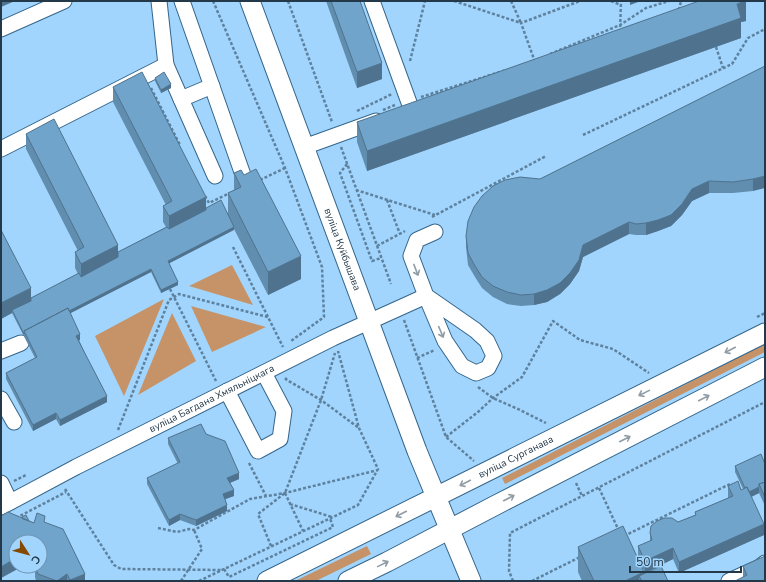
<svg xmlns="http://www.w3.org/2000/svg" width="766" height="582" font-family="'Nunito Sans',sans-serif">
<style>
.green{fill:#c59367}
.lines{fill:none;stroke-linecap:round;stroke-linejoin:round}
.minor-casing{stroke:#35668a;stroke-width:17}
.major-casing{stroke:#35668a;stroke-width:21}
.path{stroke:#5e819d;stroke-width:2.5;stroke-dasharray:3 2;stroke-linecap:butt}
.minor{stroke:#fff;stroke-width:15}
.major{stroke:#fff;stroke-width:19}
.wall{fill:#618daf}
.shaded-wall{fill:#4f738e}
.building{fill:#71a4cb;stroke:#4f738e}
.oneway{stroke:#919ca4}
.labels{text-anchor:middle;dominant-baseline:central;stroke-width:3.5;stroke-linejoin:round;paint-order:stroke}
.street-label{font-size:10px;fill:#233848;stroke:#a1d5fe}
</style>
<rect width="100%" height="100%" fill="#a1d5fe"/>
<path class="green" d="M232 265 253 305 189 286Z
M164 299 124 396 95 336Z
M191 306 266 327 212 352Z
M172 313 196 361 138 395Z
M765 344V352L505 484 502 478Z
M367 546 371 554 316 581H295Z"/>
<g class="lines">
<g class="minor-casing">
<g id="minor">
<path d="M159 1 166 65 215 176"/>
<path d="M182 1 243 175"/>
<path d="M372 1 411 108"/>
<path d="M1 29 64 1"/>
<path d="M181 99 212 86"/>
<path d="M304 147 376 121"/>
<path d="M1 149 166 65"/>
<path d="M426 296 475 330 487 341 494 356 488 368 476 373 462 366 445 341 426 296 411 256 417 240 435 232"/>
<path d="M1 351 21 343"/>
<path d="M227 391 258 451 280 439 284 411 264 373"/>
<path d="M1 399 14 422"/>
<path d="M1 483 10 502"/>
<path id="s1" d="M1 507 76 467 333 338 426 296"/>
<path d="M729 581 760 567 765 563"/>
</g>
</g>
<g class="major-casing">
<g id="major">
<path id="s2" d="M250 1 417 451 471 581"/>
<path id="s3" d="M267 581 765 333"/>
<path d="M348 581 387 562 496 505 765 367"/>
</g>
</g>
<path class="path" d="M213 1 285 168 322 267 324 317 291 341
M288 1 332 122
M454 1 521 23
M511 1 521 23
M611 1 621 5
M679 10 681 1
M620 32 621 1
M716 47 723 68
M550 54 620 25 646 8 669 1
M410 61 425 1
M535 62 521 23 580 1
M151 88 180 145
M421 97 506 70
M383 110 395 105
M357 111 392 94
M583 135 732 64 748 38 765 29
M341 147 391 284
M347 164 340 173 372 261 381 258
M260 180 285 168
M356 190 435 215
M205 196 209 203 230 193
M387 200 400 234
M432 217 546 156
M377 246 405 231
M233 247 283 347
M170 289 216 381
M757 317 765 313
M404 320 446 437 474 461
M417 358 435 350
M285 378 287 380 321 400 359 428
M478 387 493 398 518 409 546 423
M118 430 169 300 179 294 268 317
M446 437 478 412 493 398 522 377 553 321 580 340 613 349 649 373
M249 463 266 496
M14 481 26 475
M576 483 582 496
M599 488 619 531
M65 489 114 565 121 569 221 570
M285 493 303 531
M290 504 332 517
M16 518 66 492
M158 528 177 532 189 529 194 530 250 499 285 493 378 470
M624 536 732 483
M271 546 258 514 285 493 321 400 335 353
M224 569 229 577 333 527 330 518
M181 581 202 549 194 530
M199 581 358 505 378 469 359 428 338 351
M513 581 509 571 510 533 765 402
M532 581 580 557"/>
<use href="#minor" class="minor"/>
<use href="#major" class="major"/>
</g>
<path class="wall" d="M326 1H360L382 79 357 88Z
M746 1V21L741 22V38L367 171 357 142V122Z
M765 66 753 191 733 193H709L692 201 682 215 671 226 658 231 646 235H636L629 234 583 257 579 271 570 284 560 294 547 302 534 305 521 306 507 304 493 297 482 288 475 277 468 265 466 247V236L540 179Z
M155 78 171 88 161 93 155 81Z
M113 87 206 208 228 213V193L234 190V173L301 279 268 295 234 229 169 263 178 285 161 293 151 272 70 313 80 340H79L107 402 60 426 56 419 33 431 6 379V373L35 358 12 313 1 319V230L31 298 78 274 75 268V252L78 251 26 149V134L118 252 166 227 163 222V206L166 205 113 102Z
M206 434 239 479 230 483 234 496 225 499 227 511 196 526 180 520 169 526 147 484V478L178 464 168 444V438Z
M765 464V506L759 493 751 497 764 526H765V536L764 535 679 573 673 559 645 573 638 558V546L650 541V533L678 522 695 515V512L728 498V486L741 490 743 489 735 472V466Z
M1 516 22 518V517L29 521 34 523H45L85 581H36L35 577V569L29 566H40V542H16L23 566 1 578Z
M578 547 644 574 668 581H582L578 572Z
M743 566 765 581 743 577Z"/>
<path class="shaded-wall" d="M1 1H15L1 7Z
M634 1H641L630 5V2Z
M745 1H746V21L741 22V38L367 171V151Z
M382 63V79L357 88V72Z
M171 84V88L161 93V90Z
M765 176V188L753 191V179Z
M709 181V193L692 201 682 215 671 226 658 231 646 235V223L692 189Z
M206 197V213L169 232V216Z
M629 222V234L583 257 579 271 570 284 560 294 547 302 534 305V294L583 245Z
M234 227V230L168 264V261Z
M118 245V261L81 280V264Z
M301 256V279L268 295V272Z
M151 269V272L26 336 25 333Z
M178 282V285L161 293V290Z
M31 288V304L12 310V313L1 319V303Z
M80 334V340L76 342V336Z
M107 396V402L60 426V420Z
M56 413V419L33 431V425Z
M239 473V479L227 484V478Z
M759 487V493L747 499V493Z
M234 490V496L223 500V494Z
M227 505V511L196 526V520Z
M180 514V520L169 526V520Z
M764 524V535L679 573V562Z
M673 548V559L645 573V561Z
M16 558V566H23L1 578V567Z
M644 572V581L639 576V581H625Z
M67 574V581H57Z
M85 574V581H70V580Z"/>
<path class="building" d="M331 1H360L382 63 357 72Z
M699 1H745L737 4 741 18 367 151 357 122Z
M765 66V176L753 179 733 182 709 181 692 189 682 204 671 215 658 220 646 223 636 224 629 222 583 245 579 260 570 273 560 283 547 290 534 294 521 295 507 292 493 286 482 277 475 266 468 253 466 236 468 221 474 207 482 196 493 186 505 180 520 177 540 179Z
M142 72 206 197 169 216 163 206 172 201 113 87Z
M164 72 171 84 161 90 155 78Z
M54 119 118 245 81 264 75 252 84 247 26 134Z
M256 169 301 256 268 272 228 193 241 187 234 173 241 170 244 175Z
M221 200 234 227 168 261 178 282 161 290 151 269 69 311 68 308 24 331V334L12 310 31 301V298L79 273 81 277 118 257V252L167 227 169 229 206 210V208Z
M1 230 31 288 1 303Z
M68 308 80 334 76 336 107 396 60 420 56 413 33 425 6 373 37 357 24 331Z
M201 424 206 434 225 441 239 473 227 478 234 490 223 494 227 505 196 520 180 514 169 520 147 478 180 462 168 438Z
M761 454 765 464V482L759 484V487L749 492 747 487 745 488 735 466Z
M738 481 741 490 747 487 764 524 679 562 673 548 645 561 638 546 652 540 650 533 651 526 657 521 664 518H672L678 522 696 515 695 512 733 496 728 486Z
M765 482V497L759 484Z
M8 512 34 523 37 513 45 516 44 522 63 529 85 574 70 580 67 574 57 581 38 574 35 566H40V542H16V558L1 567V516Z
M26 515 29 521 23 519 22 517Z
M623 526 644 572 625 581H594L578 547Z
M765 556V581H735L747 575 743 566Z
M661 566 668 581H642L639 576Z"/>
<defs><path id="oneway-shaft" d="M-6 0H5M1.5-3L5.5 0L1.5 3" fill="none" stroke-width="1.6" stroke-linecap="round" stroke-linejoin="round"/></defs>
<g class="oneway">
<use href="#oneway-shaft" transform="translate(416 270) rotate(69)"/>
<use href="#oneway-shaft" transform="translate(441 332) rotate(67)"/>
<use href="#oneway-shaft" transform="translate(730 350) rotate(153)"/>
<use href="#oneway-shaft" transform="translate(644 393) rotate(154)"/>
<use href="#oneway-shaft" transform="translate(704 398) rotate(-27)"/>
<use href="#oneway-shaft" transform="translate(625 439) rotate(-27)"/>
<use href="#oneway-shaft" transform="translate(465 483) rotate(153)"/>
<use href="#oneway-shaft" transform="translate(509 498) rotate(-27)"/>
<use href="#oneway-shaft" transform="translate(401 514) rotate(153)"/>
<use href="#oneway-shaft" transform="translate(383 564) rotate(-26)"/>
</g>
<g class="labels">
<g class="street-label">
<text stroke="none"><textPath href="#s2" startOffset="265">вуліца Куйбышава</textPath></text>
<text stroke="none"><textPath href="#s1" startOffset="237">вуліца Багдана Хмяльніцкага</textPath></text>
<text stroke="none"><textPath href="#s3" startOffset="278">вуліца Сурганава</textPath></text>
</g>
</g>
<rect width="766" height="582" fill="none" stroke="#233848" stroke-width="4"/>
<g transform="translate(28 554) rotate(126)"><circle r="19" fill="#a1d5fe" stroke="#6f96b5"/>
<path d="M0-3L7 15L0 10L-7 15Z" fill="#844a00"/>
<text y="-6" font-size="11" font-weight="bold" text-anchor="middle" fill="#233848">С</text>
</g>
<path d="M630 566v6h111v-6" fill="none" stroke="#233848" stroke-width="2"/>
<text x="636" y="566" font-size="12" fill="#233848" stroke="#a1d5fe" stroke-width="3" paint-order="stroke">50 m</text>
</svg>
